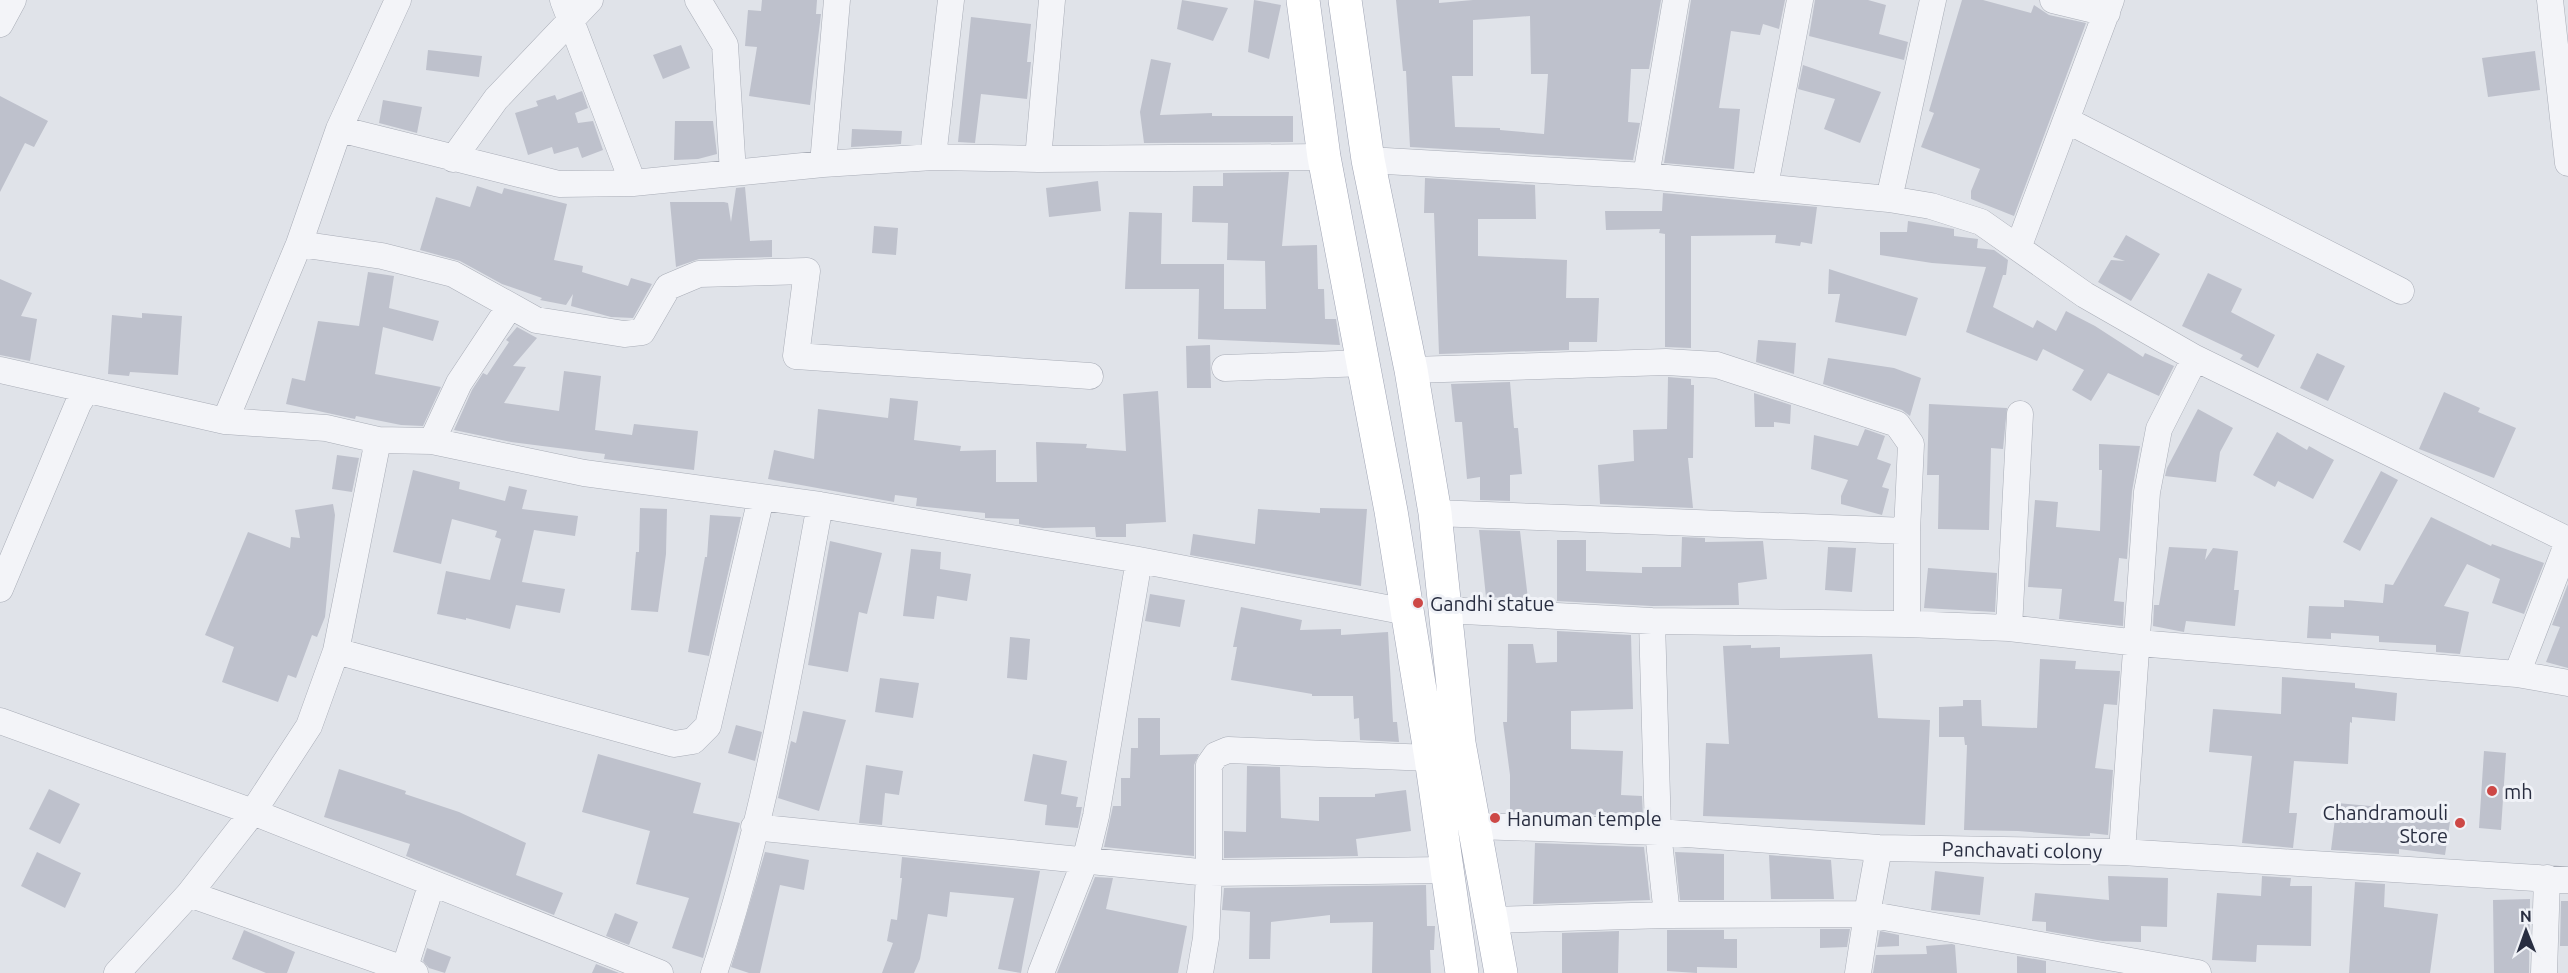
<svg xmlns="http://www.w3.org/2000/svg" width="2568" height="973" font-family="Ubuntu,sans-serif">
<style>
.building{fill:#bec1cc;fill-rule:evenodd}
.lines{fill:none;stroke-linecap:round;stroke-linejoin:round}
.street-casing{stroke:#a9adb7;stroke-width:27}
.primary-casing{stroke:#a0a5b5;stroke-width:34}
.street{stroke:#f3f4f8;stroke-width:26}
.primary{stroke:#fff;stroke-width:33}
.poi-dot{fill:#cd4846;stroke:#f0f2f7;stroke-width:2}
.labels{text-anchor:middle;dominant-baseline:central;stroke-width:6;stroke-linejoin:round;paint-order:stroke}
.poi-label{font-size:20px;fill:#292e41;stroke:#f0f2f7;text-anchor:start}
.street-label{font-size:20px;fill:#292e41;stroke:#f0f2f7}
</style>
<rect width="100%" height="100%" fill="#e0e3e9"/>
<path class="building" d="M762 0H817L816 14H821L810 105 749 96 757 47 745 46 748 10 761 11Z
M1182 0 1228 8 1213 41 1177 29Z
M1254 0 1281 5 1269 59 1248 52Z
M1396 0H1439V3L1473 0H1661L1649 69H1631L1628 122 1640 123 1633 160 1410 147 1406 71H1403ZM1530 16 1531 74H1548L1544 134 1500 130V128L1455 127 1452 76H1473V20Z
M1691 0H1785L1779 29 1763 24 1760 35 1731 31 1719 108 1740 109 1734 169 1664 163Z
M1815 0H1868L1886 5 1879 34 1908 42 1904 60 1809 36Z
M1962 0H1983L2031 13 2034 5 2049 15 2086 23 2014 216 1971 199V191L1980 169 1921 147 1934 113 1929 111Z
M971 17 1031 24 1027 62H1031L1027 99 981 94 975 143 958 142Z
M681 45 690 68 663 79 653 55Z
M428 50 482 56 479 77 426 70Z
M2535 51 2540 90 2488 97 2482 58Z
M1151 59 1171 63 1160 115 1212 113V116H1293V142L1144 143 1140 112Z
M1803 65 1881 92 1860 143 1824 129 1835 99 1798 89Z
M582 91 588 108 575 113 578 123 593 121 603 150 582 158 578 147 554 154 552 147 528 155 515 113 538 106 536 101 555 95 557 100Z
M0 96 48 121 34 147 25 143 0 192Z
M383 100 422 107 417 133 379 123Z
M675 121H713L717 154 698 159 674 160Z
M852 129 902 131 901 144 851 147Z
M1289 172 1282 246 1317 245 1318 289H1324L1325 319H1336L1340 345 1198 339 1199 289H1125L1129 212 1162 213 1161 264H1224V309H1266L1265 261 1227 260 1228 223 1192 222 1193 186H1223V173Z
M1425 178 1535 185 1536 219H1478V256L1567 260 1566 298H1599L1597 342H1569V350L1439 354 1434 213H1424Z
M1098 181 1101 211 1049 217 1046 188Z
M477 186 502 194 504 188 567 204 554 260 583 266 582 272 628 286 631 278 652 284 633 318 611 317 571 306 573 294 566 305 540 300 542 298 502 284 460 261 420 250 436 197 470 207Z
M745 187 750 241 772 240V257L699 259 676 267 670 202H724L728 203 731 222 736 188Z
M1663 193 1817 207 1812 244 1801 242 1800 246 1775 243 1776 235 1691 236V348L1665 347V234L1659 233 1660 229 1606 230 1605 211H1662Z
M1908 221 1954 229V236L1978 239 1977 248 1994 250 2008 260 2006 275H2003L1993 307 2033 328 2037 320 2056 331 2066 311 2095 326 2143 357 2145 353 2174 366 2159 396 2108 373 2091 401 2072 390 2084 370 2043 349 2037 361 1966 332 1986 267 1932 263 1880 255V232H1907Z
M874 226 898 228 896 255 872 253Z
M2126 235 2160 254 2131 301 2098 282 2111 260 2125 261 2113 257Z
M1829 269 1918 298 1906 336 1835 322 1840 294H1828Z
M368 272 394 276 389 308 439 321 433 341 383 327 375 374 441 387 423 426 401 425 356 416 355 419 286 404 292 378 305 381 318 321 359 326Z
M2208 273 2242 289 2231 312 2275 335 2258 368 2240 359 2243 355 2182 326Z
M0 279 32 293 21 316 37 319 30 361 0 355Z
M142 313 182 316 178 375 130 372 129 376 108 374 112 315 142 318Z
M517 327 537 338 513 366 526 367 504 403 559 411 564 371 601 376 595 430 632 435 634 424 698 431 694 470 604 459 605 454 511 442 454 430 472 390 483 373 487 375 509 342 506 340Z
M1758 340 1796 343 1794 374 1756 362Z
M1210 345 1211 388H1187L1186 346Z
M2317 353 2345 366 2328 401 2300 388Z
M1828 358 1894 368 1921 378 1910 416 1902 410 1823 384Z
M1668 377 1691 379V385H1694L1693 458H1688L1693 508 1600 504 1598 465 1634 461 1633 430 1667 429Z
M1510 382 1514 428H1518L1522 474 1510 475V501L1480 500V477L1467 479 1462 422H1455L1451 384Z
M1158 391 1166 522 1126 524V537H1096L1095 527 1043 528 1019 524V519L985 518V513L916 506 917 498 895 495 894 502 768 479 774 450 814 459 818 409 888 418 890 398 918 401 914 440 961 446 960 451 996 450V482H1037L1036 442 1087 444 1086 448 1126 451 1123 394Z
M2444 392 2480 408 2478 412 2516 428 2494 478 2419 449Z
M1754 393 1791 405 1790 424 1774 422V427H1755Z
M1929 404 2007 408 2003 449 1991 448 1989 530 1938 529 1939 475H1927Z
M2198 409 2233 428 2220 452 2216 482 2165 476 2167 468Z
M1865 429 1885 436 1877 459 1891 464 1882 487 1889 489 1882 515 1841 504V496L1848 480 1811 469 1814 435 1858 446Z
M2277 432 2307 450 2309 446 2334 460 2313 499 2278 481 2275 487 2253 475Z
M2099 444 2140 446 2132 491 2127 559 2119 558 2114 601 2124 602 2123 626 2059 619 2062 589 2028 587 2035 500 2058 502 2056 527 2100 531 2102 470H2099Z
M337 455 359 458 352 492 332 489Z
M413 470 460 482 459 489 505 501 509 486 527 490 522 509 578 516 575 536 534 530 522 582 565 589 560 613 516 605 510 629 466 618V620L437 614 446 571 490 580 501 539 495 537 497 531 452 519 441 564 393 552Z
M2381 471 2398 480 2360 551 2343 542Z
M333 504 335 515 325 617 317 637 312 635 296 678 288 675 278 702 222 682 234 647 205 635 248 532 290 548 291 537 300 538 295 510Z
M640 508 667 509 666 554 658 612 631 610 636 552H639Z
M1320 508 1367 509 1361 586 1190 555 1193 534 1255 544 1258 509 1320 513Z
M710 515 741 517 709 656 688 652 705 557H707Z
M2431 517 2491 546 2492 544 2544 563 2524 614 2492 603 2500 579 2467 564 2444 606 2469 612 2460 654 2436 652V645L2379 642V636L2331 633V639L2307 638 2309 606 2344 607V600L2383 603 2385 584 2393 585Z
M1479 530 1520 531 1528 599 1486 597Z
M1682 537 1705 538V542L1763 541 1767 579 1738 583 1739 605 1652 606 1557 601V540H1586V571L1642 573V567H1681Z
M830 541 882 553 867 614 859 612 848 672 808 665Z
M1828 547 1856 548 1852 592 1825 590Z
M2169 547 2207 549 2205 560 2213 548 2238 551 2234 590H2239L2235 626 2186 621 2184 632 2153 626 2154 605H2159Z
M911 549 941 552 940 569 971 574 967 601 937 596 934 619 903 616Z
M1928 568 1997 573 1995 612 1924 608Z
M2568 584V668L2546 662 2560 627 2552 625Z
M1150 594 1185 600 1180 627 1145 621Z
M1241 607 1302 620 1300 630 1341 629V635L1388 632 1393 722H1397L1399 742 1360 740 1359 718 1354 719 1353 696H1312V694L1231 680 1237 647H1233Z
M1557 631 1631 635 1633 709 1571 711V749L1623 751 1621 795 1642 796 1643 816 1510 812V775L1503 722H1507L1508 644H1533L1536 663 1557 662Z
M1010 637 1030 639 1027 680 1007 678Z
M1751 645V648L1780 647V658L1872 654 1878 718 1930 720 1925 825 1703 816 1706 743 1729 744 1723 646Z
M2040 659 2076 661 2075 669 2120 671 2117 705 2104 704 2095 768 2113 770 2108 835 2090 833V836H2079L2018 831 1964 830 1967 745H1965L1964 737H1939V707L1963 706V700H1981L1982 726 2037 728Z
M2282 677 2355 683V688L2397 693 2395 721 2352 717V723L2350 722 2348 764 2294 761 2289 813H2297L2293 848 2242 843 2252 756 2209 752 2213 709 2281 714Z
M880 678 919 683 913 718 875 712Z
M803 711 846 720 819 811 778 798 791 741 796 743Z
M1138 718H1160V755L1199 754 1194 765V856L1104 847 1113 806H1121V778H1130L1131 748H1138Z
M736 725 762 732 755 761 728 753Z
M2484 751 2506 753 2501 830 2479 828Z
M598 754 701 783 693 813 740 823 703 958 672 948 689 898 636 884 650 831 582 812Z
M1033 754 1067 761 1061 794 1078 797 1076 807H1082L1078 828 1045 825 1047 805 1024 801Z
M866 765 903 771 899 795 885 793 882 825 859 823Z
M1247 766 1280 767 1281 818 1319 821V797H1375V794L1406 790 1411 831 1356 839 1358 856 1224 858V831L1246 832Z
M339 769 406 791 405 794 459 812 526 843 516 875 563 893 554 915 406 856 410 844 324 817Z
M49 789 80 804 60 844 29 829Z
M2337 803 2403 809V815L2450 822 2445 855 2399 849V854L2331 850Z
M1535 843 1644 847 1650 900 1533 904Z
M37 852 81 873 65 908 21 886Z
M765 852 809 860 804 890 780 885 760 973H749L731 967Z
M1675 852 1724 854V900H1680Z
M1769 855 1831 860 1834 899H1771Z
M902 857 1040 871 1021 973 998 969 1014 898 950 892 947 917 928 914 920 959 914 973H882L893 943 887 941 891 919 897 920 902 878H900Z
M1935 871 1984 877 1980 915 1931 910Z
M2108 876 2168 878 2167 927 2141 926V942L2103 941 2046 931V922L2032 921 2035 893 2109 900Z
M2262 876 2291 878 2290 886H2312L2311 946 2257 945 2256 962 2212 960 2217 893 2261 896Z
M1095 877 1113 878 1106 909 1187 926 1178 973H1057Z
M2355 882 2385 884 2384 907 2438 914 2430 973H2349Z
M1426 885 1427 926H1435L1434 950H1430L1431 973H1372L1373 922 1330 923V915L1271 922 1270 959H1249L1250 912 1222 910 1224 888Z
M2530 899 2529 973H2494L2493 900Z
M2561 901H2568V946H2560Z
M615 913 638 922 629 945 606 936Z
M1820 929H1850L1847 947 1820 948Z
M244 930 295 952 287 973H266L232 959Z
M1667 930H1724V939H1737V968L1697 967V973L1667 971Z
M1619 931 1618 973H1562V933Z
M1880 931 1899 935V946L1877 947Z
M1952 944 1955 945 1957 973H1873L1876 955 1927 954 1926 946Z
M427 948 451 957 445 973 429 968 423 961Z
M2017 956 2046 961V973H2017Z
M596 964 619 973H592Z"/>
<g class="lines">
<g class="street-casing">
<path id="street" d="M563 0 633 183
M698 0 725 45 733 173
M2053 0 2107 13
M2550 0 2568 163
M0 24 13 0
M2068 121 2401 291
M339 129 559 184 633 183 823 164 933 157 1038 159 1052 0
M933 157 951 0
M453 159 496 99 590 0
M1038 159 1324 157
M1368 160 1646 176 1889 199 1931 206 1981 222 2085 295 2195 358
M823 164 837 0
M1646 176 1676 0
M1765 186 1800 0
M1889 199 1933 0
M299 244 382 256 453 274 536 320 624 334 642 332 668 287 699 274 807 271 796 356 1090 376
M2018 248 2111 0
M1225 368 1365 363
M0 370 225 421 326 428 378 440 432 441 584 473 820 505 1139 560 1407 612
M1411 370 1666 362 1717 365 1897 424 1911 444 1907 531 1435 513
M225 421 299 244 339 129 398 0
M432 441 459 383 510 306
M1907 531V624
M2568 542 2517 674 2568 683
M0 589 78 404 86 391
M1444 610 1652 621 1907 624 2009 628 2138 643 2517 674
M1652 621 1658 832 1667 915
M2009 628 2020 414
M336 651 674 744 693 741 708 726 761 498
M0 721 253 812 660 973
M1476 826 1658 832 1879 848 2122 852 2568 880
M754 827 1209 873V765L1216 755 1228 750 1431 758
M1879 848 1867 914 2198 973
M2122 852 2147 492 2159 429 2195 358 2568 540
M189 894 415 973
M1490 920 1667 915 1867 914 1858 973
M117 973 189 894 253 812 309 726 336 651 378 440
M403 973 432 883
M714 973C765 822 791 661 820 505
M1041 973 1085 861 1096 816 1139 560
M1200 973 1206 938 1209 873 1446 870
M2544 973 2547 878"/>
</g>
<g class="primary-casing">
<path id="primary" d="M1303 0 1324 157 1391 511 1431 758 1462 973
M1345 0 1368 160 1411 370 1435 513 1459 743 1501 973"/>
</g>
<use href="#street" class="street"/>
<use href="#primary" class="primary"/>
</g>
<g class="poi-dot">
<circle cx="1418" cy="603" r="6"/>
<circle cx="2492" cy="791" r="6"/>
<circle cx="1495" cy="818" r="6"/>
<circle cx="2460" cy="823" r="6"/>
</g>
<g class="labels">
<g class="poi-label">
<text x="1430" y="603">Gandhi statue</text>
<text x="2504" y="791">mh</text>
<text x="2448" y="812" text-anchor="end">Chandramouli<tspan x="2448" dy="23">Store</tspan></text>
<text x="1507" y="818">Hanuman temple</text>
</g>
<g class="street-label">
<text transform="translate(2022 850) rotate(1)">Panchavati colony</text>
</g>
</g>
<g transform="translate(2526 931) rotate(359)" stroke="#f0f2f7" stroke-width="4.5" paint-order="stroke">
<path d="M0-4.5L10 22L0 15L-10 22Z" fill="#292e41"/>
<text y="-9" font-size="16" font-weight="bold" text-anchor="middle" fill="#292e41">N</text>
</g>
</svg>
